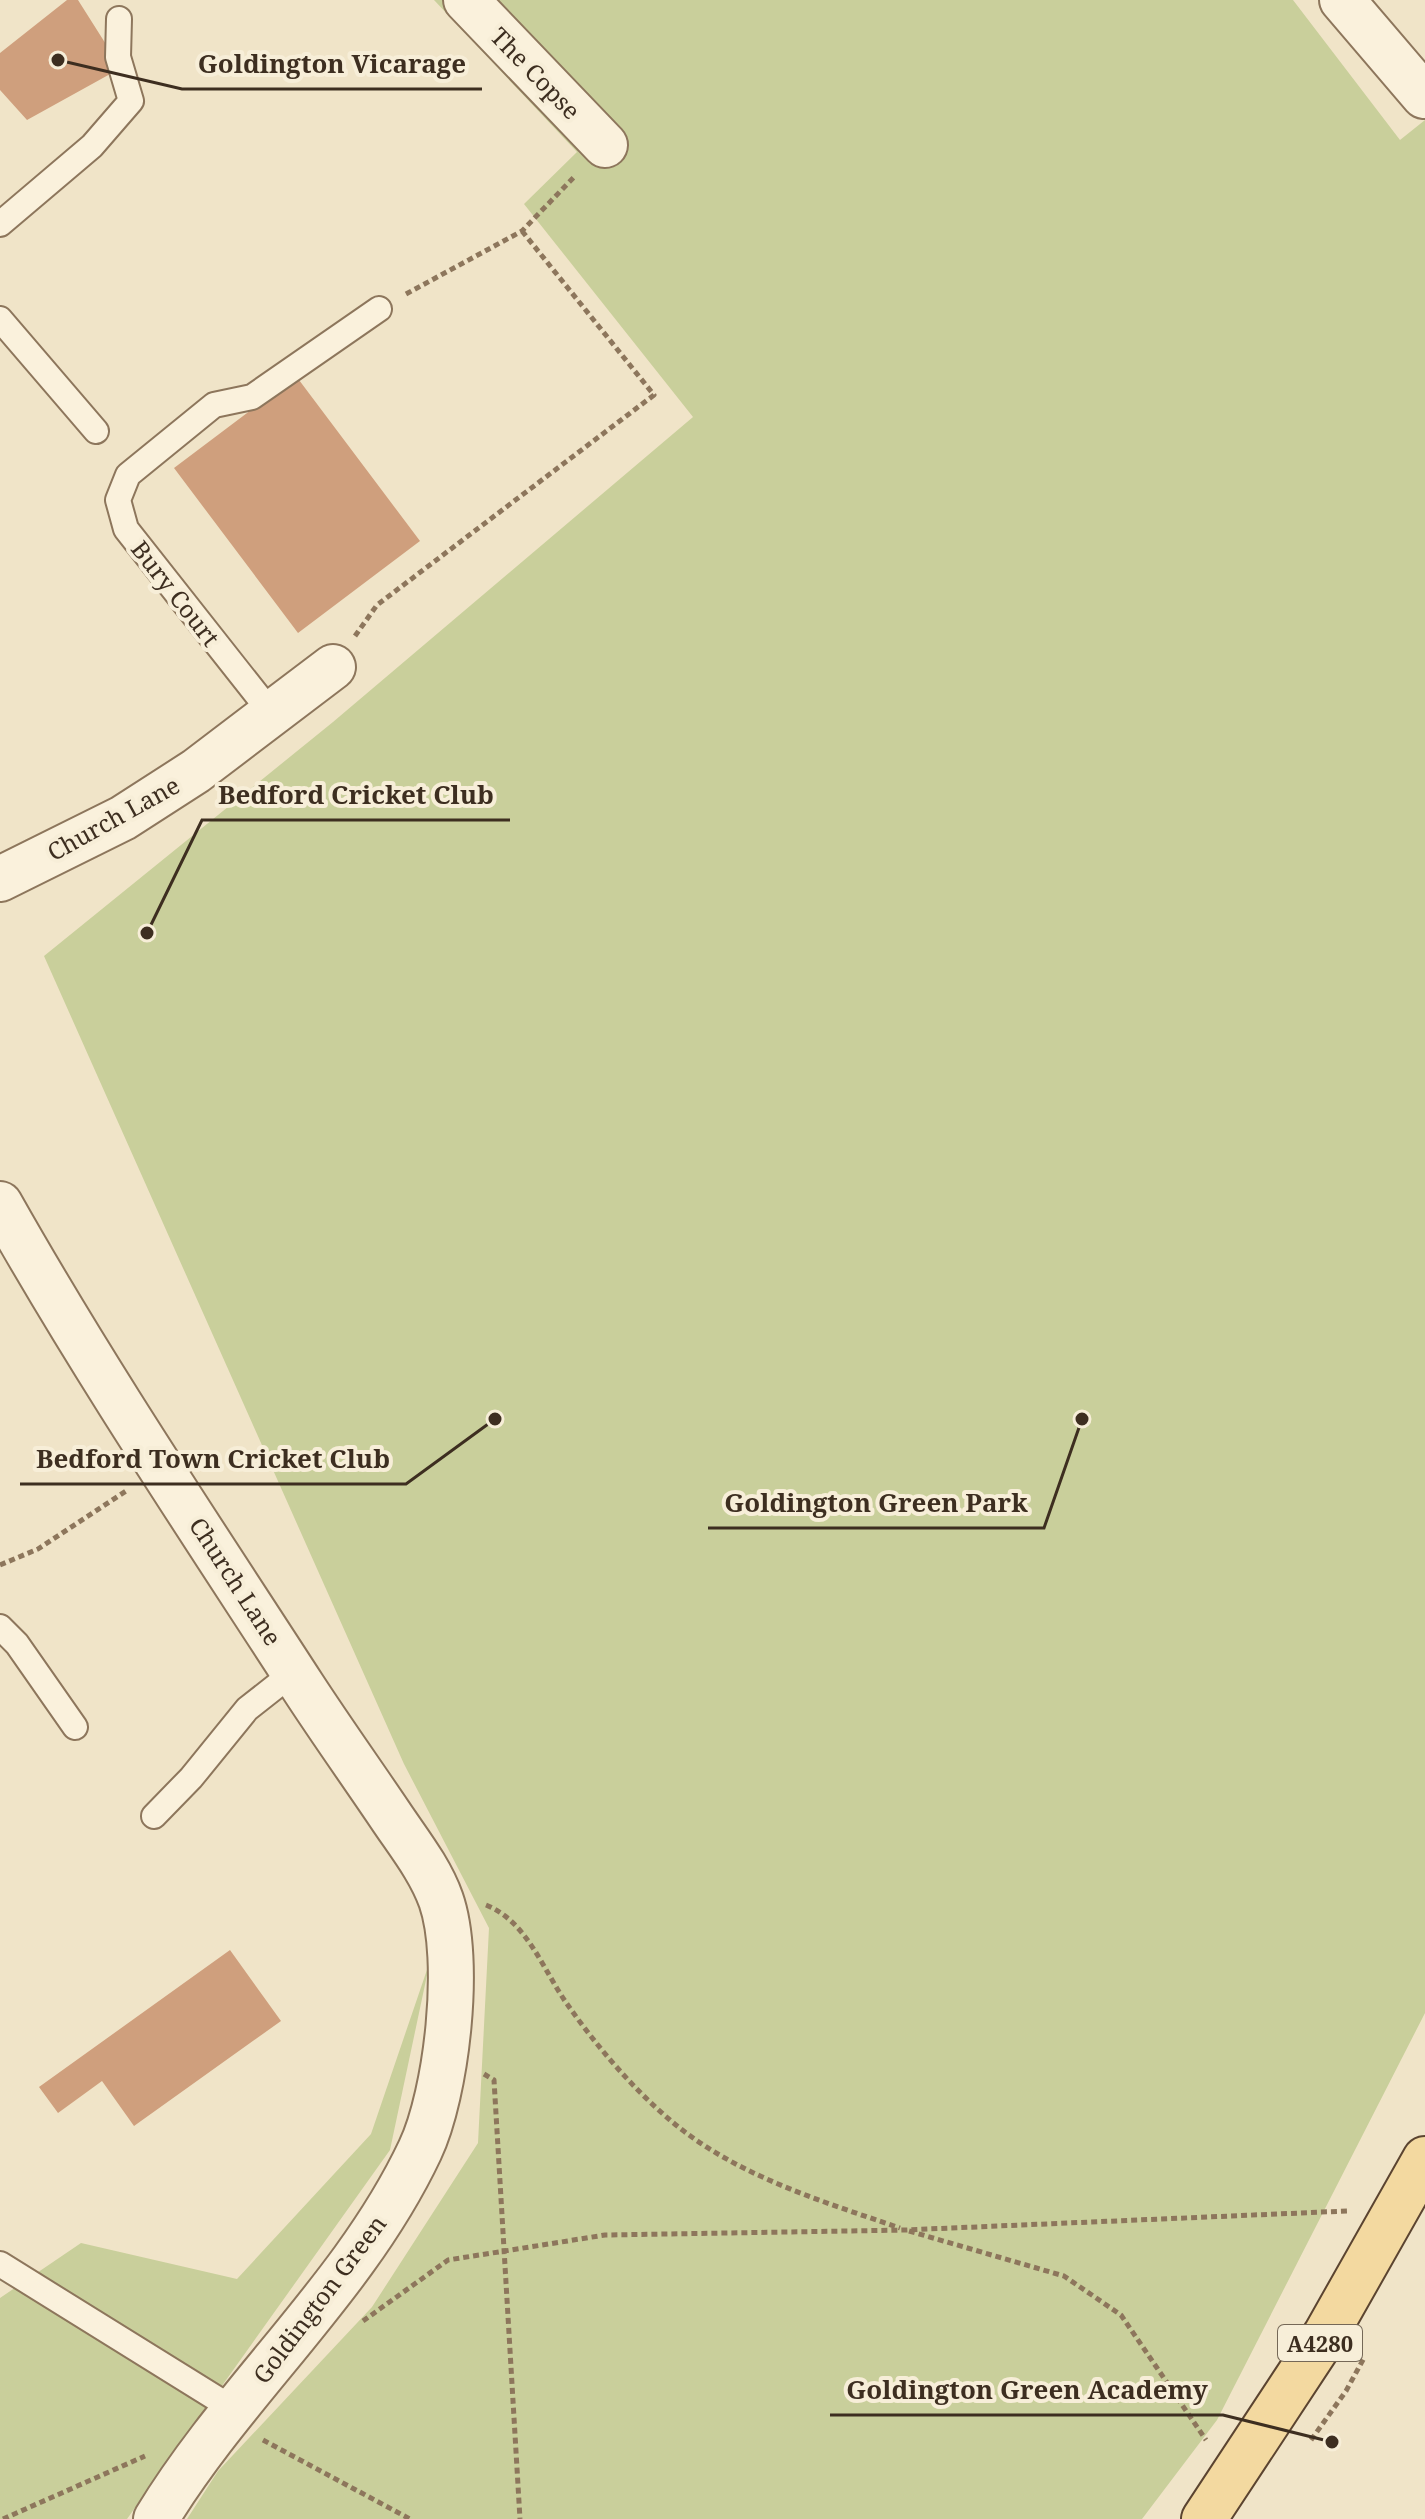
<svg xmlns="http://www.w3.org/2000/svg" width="1425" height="2519" font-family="'Noto Serif',serif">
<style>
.green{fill:#c9cf9b}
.building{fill:#cf9f7d}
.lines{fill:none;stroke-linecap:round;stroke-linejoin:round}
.service-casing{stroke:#8d765c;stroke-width:28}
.minor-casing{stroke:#8d765c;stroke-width:48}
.tertiary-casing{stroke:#8d765c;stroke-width:48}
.primary-casing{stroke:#5b4430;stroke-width:48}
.path{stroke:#8d765c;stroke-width:5;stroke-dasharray:6 4;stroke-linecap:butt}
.service{stroke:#faf1dc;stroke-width:24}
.minor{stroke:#faf1dc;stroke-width:44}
.tertiary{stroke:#faf1dc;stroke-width:44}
.primary{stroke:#f3d9a0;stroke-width:44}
.labels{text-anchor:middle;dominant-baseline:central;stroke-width:8;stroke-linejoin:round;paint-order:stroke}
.shield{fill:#f7eed8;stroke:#756857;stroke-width:2}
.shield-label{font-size:22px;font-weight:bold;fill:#3d2e20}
.street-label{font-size:24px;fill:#3d2e20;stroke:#f7eed8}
.leader{fill:none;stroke:#3d2e20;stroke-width:3}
.callout-dot{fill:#3d2e20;stroke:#f7eed8;stroke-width:3}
.callout-label{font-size:26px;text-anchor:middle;font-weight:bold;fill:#3d2e20;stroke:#f7eed8;stroke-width:8;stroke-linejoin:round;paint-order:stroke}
</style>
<rect width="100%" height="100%" fill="#f0e4c8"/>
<path class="green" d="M434 0H1293L1400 140 1425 120V2013L1217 2420 1142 2519H187L218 2471 372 2307 478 2143 489 1928 404 1764 44 956 333 722 693 417 524 204 577 152Z
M430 1961 390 2150 127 2519H0V2298L81 2243 237 2279 371 2134Z"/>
<path class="building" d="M67 0H78L121 68 27 120 0 90V53Z
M296 376 420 541 298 633 174 468Z
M230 1950 281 2021 134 2126 102 2081 58 2113 39 2087Z"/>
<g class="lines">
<g class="service-casing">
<path id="service" d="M0 224 92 146 131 101 118 57 119 19
M0 319 96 431
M272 714 126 529 118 500 128 475 214 405 252 397 379 309
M0 1627 17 1644 75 1727
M154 1816 191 1778 247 1709 294 1672
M0 2264 235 2410"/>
</g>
<g class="minor-casing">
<path id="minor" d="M466 0 605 145
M1342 0 1424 96
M0 879 123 818 196 771 333 667"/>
</g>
<g class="tertiary-casing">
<path id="tertiary" d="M0 1204C93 1369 200 1528 303 1687 331 1730 361 1772 390 1815 408 1842 430 1869 441 1900 462 1960 447 2093 420 2150 355 2288 235 2389 156 2519"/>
</g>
<g class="primary-casing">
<path id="primary" d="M1204 2519 1326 2334 1425 2159"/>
</g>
<path class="path" d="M406 294 522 231 576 175
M355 636 377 605 654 395 522 231
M0 1565 38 1549 126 1491
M486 1905C526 1921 542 1967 565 2001 594 2043 631 2087 670 2120 734 2175 821 2201 900 2228
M484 2074 494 2080 520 2519
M909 2231 1064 2276 1121 2315 1206 2440
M363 2321 448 2260 605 2235 905 2230 1347 2211
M263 2440 410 2519
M1311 2440 1346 2391 1364 2358
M3 2519 145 2456"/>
<use href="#service" class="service"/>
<use href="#minor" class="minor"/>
<use href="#tertiary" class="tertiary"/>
<use href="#primary" class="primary"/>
</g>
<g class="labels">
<rect class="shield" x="1278" y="2325" width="84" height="36" rx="6"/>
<g class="shield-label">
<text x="1320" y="2343">A4280</text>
</g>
<g class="street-label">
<text transform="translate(536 73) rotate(46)">The Copse</text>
<text transform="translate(176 593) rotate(52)">Bury Court</text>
<text transform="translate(113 818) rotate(-29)">Church Lane</text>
<text transform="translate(236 1581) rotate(57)">Church Lane</text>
<text transform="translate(319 2299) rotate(-53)">Goldington Green</text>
</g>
</g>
<path class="leader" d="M58 60L182 89H482M147 933L202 820H510M495 1419L406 1484H20M1082 1419L1044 1528H708M1332 2442L1223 2415H830"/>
<g class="callout-dot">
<circle cx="58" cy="60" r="8"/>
<circle cx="147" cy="933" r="8"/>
<circle cx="495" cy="1419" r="8"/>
<circle cx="1082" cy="1419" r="8"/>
<circle cx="1332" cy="2442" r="8"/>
</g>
<g class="callout-label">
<text x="332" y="73">Goldington Vicarage</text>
<text x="356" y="804">Bedford Cricket Club</text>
<text x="213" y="1468">Bedford Town Cricket Club</text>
<text x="876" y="1512">Goldington Green Park</text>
<text x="1027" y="2399">Goldington Green Academy</text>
</g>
</svg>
